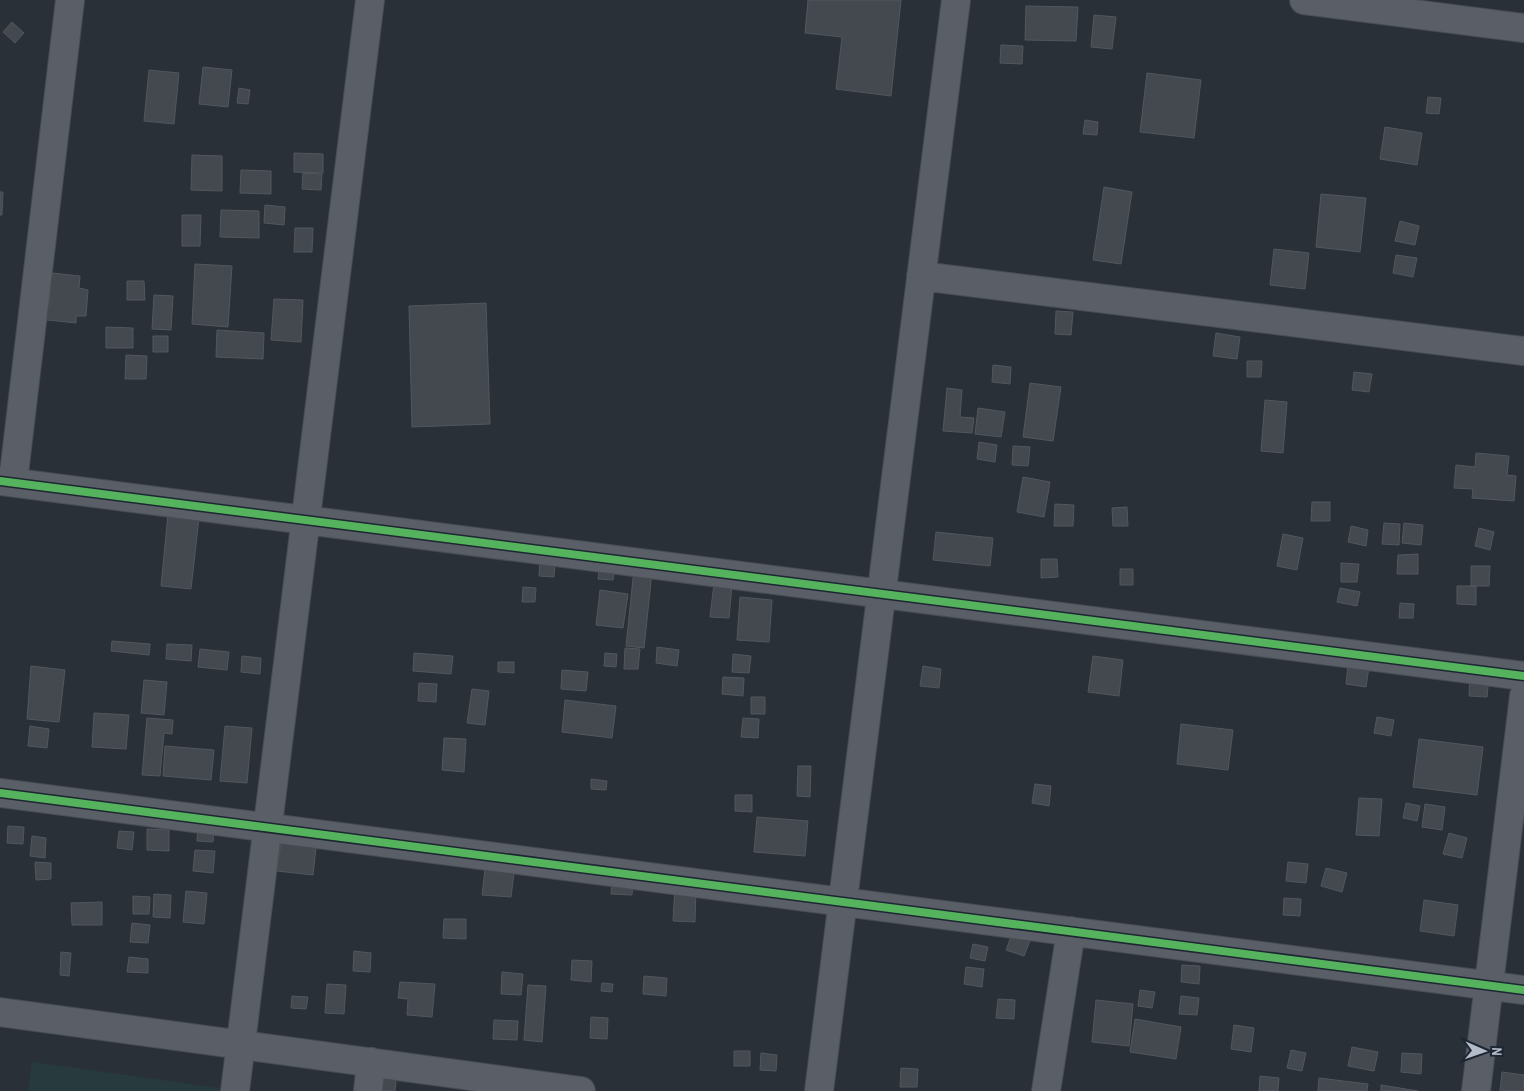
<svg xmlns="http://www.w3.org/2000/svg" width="1524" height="1091" font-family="'Archivo Narrow',sans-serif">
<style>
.green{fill:#273a3e}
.building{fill:#444950;stroke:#52575f}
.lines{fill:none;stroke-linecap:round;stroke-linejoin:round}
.minor-casing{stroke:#484c53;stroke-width:30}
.minor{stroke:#5a5e66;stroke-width:28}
.cycleway-casing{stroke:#1d2633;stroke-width:11}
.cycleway{stroke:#56b35d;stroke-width:8}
</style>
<rect width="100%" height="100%" fill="#2a3038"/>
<path class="green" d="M32 1062 227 1089V1091H28Z"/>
<path class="building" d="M808 0H901L891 96 836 89 842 37 805 33Z
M1026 6 1078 7 1076 41 1025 40Z
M1094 15 1116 17 1112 49 1091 47Z
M12 22 24 33 15 43 3 32Z
M1001 45 1023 46 1022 64 1000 63Z
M203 67 232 70 228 107 199 104Z
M149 70 179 73 174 124 144 121Z
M1147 73 1201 80 1194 138 1140 132Z
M239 88 250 90 248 104 237 103Z
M1428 97 1441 98 1439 114 1426 113Z
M1085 120 1098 122 1097 135 1083 134Z
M1385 127 1422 133 1417 165 1380 159Z
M294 153 323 154V173L294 172Z
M192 155 222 156V191L191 190Z
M241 170 271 171V194L240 193Z
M303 173 322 174 321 190 302 189Z
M1104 187 1132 192 1121 264 1093 260Z
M0 192H3L2 215H0Z
M1321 194 1366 198 1360 252 1316 247Z
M265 205 285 207 284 225 264 223Z
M221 210 259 211V238L220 237Z
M182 215H201L200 246H182Z
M1400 221 1419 226 1415 245 1395 241Z
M295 228H313L312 252H294Z
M1274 249 1309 253 1305 289 1270 285Z
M1396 255 1417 258 1413 277 1393 273Z
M195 264 232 266 228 327 192 324Z
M52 273 80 276 79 288 88 290 86 316H76V323L38 319 39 305 49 306Z
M127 281H144L145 300H127Z
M154 295 173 296 171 330 152 329Z
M274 299 303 300 301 342 271 340Z
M486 303 490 424 412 427 409 306Z
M1056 311 1073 312 1071 335 1055 334Z
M106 327 133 328V348H106Z
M217 330 264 333 263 359 216 357Z
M1216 333 1240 337 1237 359 1213 356Z
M153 336H168V352H153Z
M126 355 147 356 146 379H125Z
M1247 361H1262L1261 377H1247Z
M993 365 1011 367 1010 384 992 382Z
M1354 372 1372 374 1369 392 1352 390Z
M1030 383 1061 387 1053 441 1023 437Z
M947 388 962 390 960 417 974 418 972 433 943 431Z
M1265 400 1287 402 1283 453 1261 451Z
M978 408 1005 412 1001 437 975 434Z
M979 442 997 445 995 462 977 459Z
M1013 446 1030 447 1028 466 1012 465Z
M1476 453 1509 456 1507 475 1516 476 1514 501 1472 498 1473 489 1454 488 1456 465 1475 467Z
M1023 477 1050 482 1044 517 1017 512Z
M1312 502H1330V521H1311Z
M1055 504 1074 505 1073 526H1054Z
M1127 507 1128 526H1113L1112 508Z
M168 514 199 518 191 589 161 586Z
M1384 523 1400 524 1399 545 1382 544Z
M1404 523 1423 525 1421 545 1402 543Z
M1351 526 1368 530 1366 546 1348 542Z
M1479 528 1494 532 1490 550 1475 546Z
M936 532 993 538 990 566 933 560Z
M1283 534 1303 538 1297 570 1277 566Z
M1418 554V574H1397L1398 555Z
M1041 559H1057L1058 577 1041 578Z
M540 560 555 562 554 577 539 576Z
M1341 563 1359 564 1357 582H1341Z
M600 565 615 567 613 580 598 579Z
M1471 566H1490L1489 586H1471Z
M634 569 652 572 644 648 626 646Z
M1120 569H1133V585H1120Z
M714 583 732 585 729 618 710 617Z
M1457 586H1476V605L1457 604Z
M523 587 536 588 535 602H522Z
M1340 588 1360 592 1357 606 1337 602Z
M600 590 628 594 623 628 596 625Z
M740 597 772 600 769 642 737 640Z
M1400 603 1414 604 1413 618H1399Z
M112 641 150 644 149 655 111 651Z
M167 644 192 645 191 661 166 659Z
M657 647 679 650 677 666 656 663Z
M625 648 640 649 638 669H624Z
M200 649 229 652 227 670 198 667Z
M414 653 453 656 451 674 413 671Z
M605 653 617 654 616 667 604 666Z
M733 654 751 656 749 673 732 672Z
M242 656 261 658 260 674 241 672Z
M1093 656 1123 660 1119 696 1088 692Z
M498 662H514V673L498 672Z
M1348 665 1369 667 1366 687 1346 684Z
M31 666 65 670 59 722 27 719Z
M923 666 941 669 939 688 920 686Z
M562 670 588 672 586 691 561 689Z
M1470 674 1489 676 1487 697 1469 696Z
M723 677 744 678 743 696 722 694Z
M144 680 167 682 164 715 141 713Z
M419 683 437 684 436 702 418 701Z
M472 689 489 691 485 725 467 723Z
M751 697H765V714H751Z
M565 700 616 706 612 738 562 732Z
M94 713 129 715 126 749 92 747Z
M1377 717 1394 720 1391 736 1374 733Z
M147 718 173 720 172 734 164 733 160 776 142 775Z
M743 718 759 719 758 738 741 737Z
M1181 724 1233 730 1228 770 1177 764Z
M30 726 49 729 47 748 28 746Z
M225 726 252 728 247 783 220 781Z
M444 738 466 739 464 772 442 770Z
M1419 739 1483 747 1477 795 1413 787Z
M165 746 214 750 211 780 163 776Z
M798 766H811L810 797 797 796Z
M591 779 607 781 606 790 591 789Z
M1035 784 1051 786 1049 806 1032 803Z
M735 795H752V812L735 811Z
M1359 798 1382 799 1379 836 1356 835Z
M1406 803 1420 806 1417 821 1403 818Z
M1425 804 1445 807 1442 830 1422 827Z
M757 817 808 821 805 856 754 852Z
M198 824H214L213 842 197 841Z
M8 826 24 827 23 844 7 843Z
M147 829 169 830V851L147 850Z
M119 831 134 832 132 850 117 848Z
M1449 833 1467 838 1462 858 1443 854Z
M282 835 317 839 313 875 277 871Z
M32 836 46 838 45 858 30 856Z
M195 850 215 851 213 873 193 871Z
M486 861 515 865 511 897 482 895Z
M35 862 51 863V879L36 880Z
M1288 862 1308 864 1306 883 1286 881Z
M1326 868 1347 873 1342 892 1321 886Z
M612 879 633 880 632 895 611 894Z
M675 887H696L695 922 673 921Z
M186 891 207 893 204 924 183 922Z
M154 894 171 895 170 918 153 917Z
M133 896 150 897 149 914H133Z
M1284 898 1301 899 1300 916 1283 915Z
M1424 900 1458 905 1454 936 1420 931Z
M102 902V925H72L71 903Z
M444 919H466V939L443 938Z
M132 923 150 925 148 943 130 942Z
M1013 931 1031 938 1024 956 1006 950Z
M973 944 988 947 985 961 970 958Z
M354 951 371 953 370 972 353 971Z
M61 952 71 953 69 976 60 975Z
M129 957 148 959V973L127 972Z
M572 960 592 961 591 982 571 980Z
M1182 965 1200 966 1199 984 1181 982Z
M966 967 984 969 982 987 964 984Z
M502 972 523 974 521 995 501 994Z
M644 976 667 978 666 996 643 994Z
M400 982 435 984 432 1017 407 1015 408 999 398 998Z
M602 983 613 984 612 992 601 991Z
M327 984 346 985 344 1014 325 1013Z
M528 985 546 986 542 1042 524 1040Z
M1140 990 1155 992 1152 1008 1138 1006Z
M292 996 308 997 306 1009 291 1008Z
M1181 996 1199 998 1197 1015 1179 1014Z
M998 999 1015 1000 1014 1019 996 1018Z
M1096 1000 1133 1004 1129 1046 1092 1042Z
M591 1017 608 1018 607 1039 590 1038Z
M1135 1019 1181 1027 1176 1059 1130 1052Z
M494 1020 518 1021 517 1040 493 1039Z
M1234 1025 1254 1028 1251 1052 1231 1049Z
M1352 1047 1378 1052 1374 1071 1348 1066Z
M1291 1050 1306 1053 1302 1071 1287 1068Z
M734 1051H750V1066H734Z
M761 1053 777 1055 776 1071 760 1070Z
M1402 1053 1422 1054 1421 1074 1401 1072Z
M901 1068 918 1069 917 1087H900Z
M380 1070 397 1072 395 1091H378Z
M1502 1072 1524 1075V1091H1500Z
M1260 1076 1279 1078 1278 1091H1259Z
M1319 1078 1368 1084 1367 1091H1318Z
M1381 1085 1418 1091H1381Z"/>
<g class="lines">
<g class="minor-casing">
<path id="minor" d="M1304 0 1524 28
M921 276 1524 351
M0 481 1524 676
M13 482 70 0
M0 793 1524 990
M0 1012 581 1091
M235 1091 370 0
M368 1091 371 1062
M819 1091 956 0
M1046 1091 1071 931
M1476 1091 1524 696"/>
</g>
<use href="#minor" class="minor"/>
<g class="cycleway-casing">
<path id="cycleway" d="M0 481 1524 676
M0 793 1524 990"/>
</g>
<use href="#cycleway" class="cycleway"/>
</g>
<g transform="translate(1484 1051) rotate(92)" stroke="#1d2633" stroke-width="4" paint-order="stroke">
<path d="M0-4L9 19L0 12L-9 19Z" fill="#b4bcc9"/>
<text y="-8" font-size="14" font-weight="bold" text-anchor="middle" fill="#b4bcc9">N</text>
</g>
</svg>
